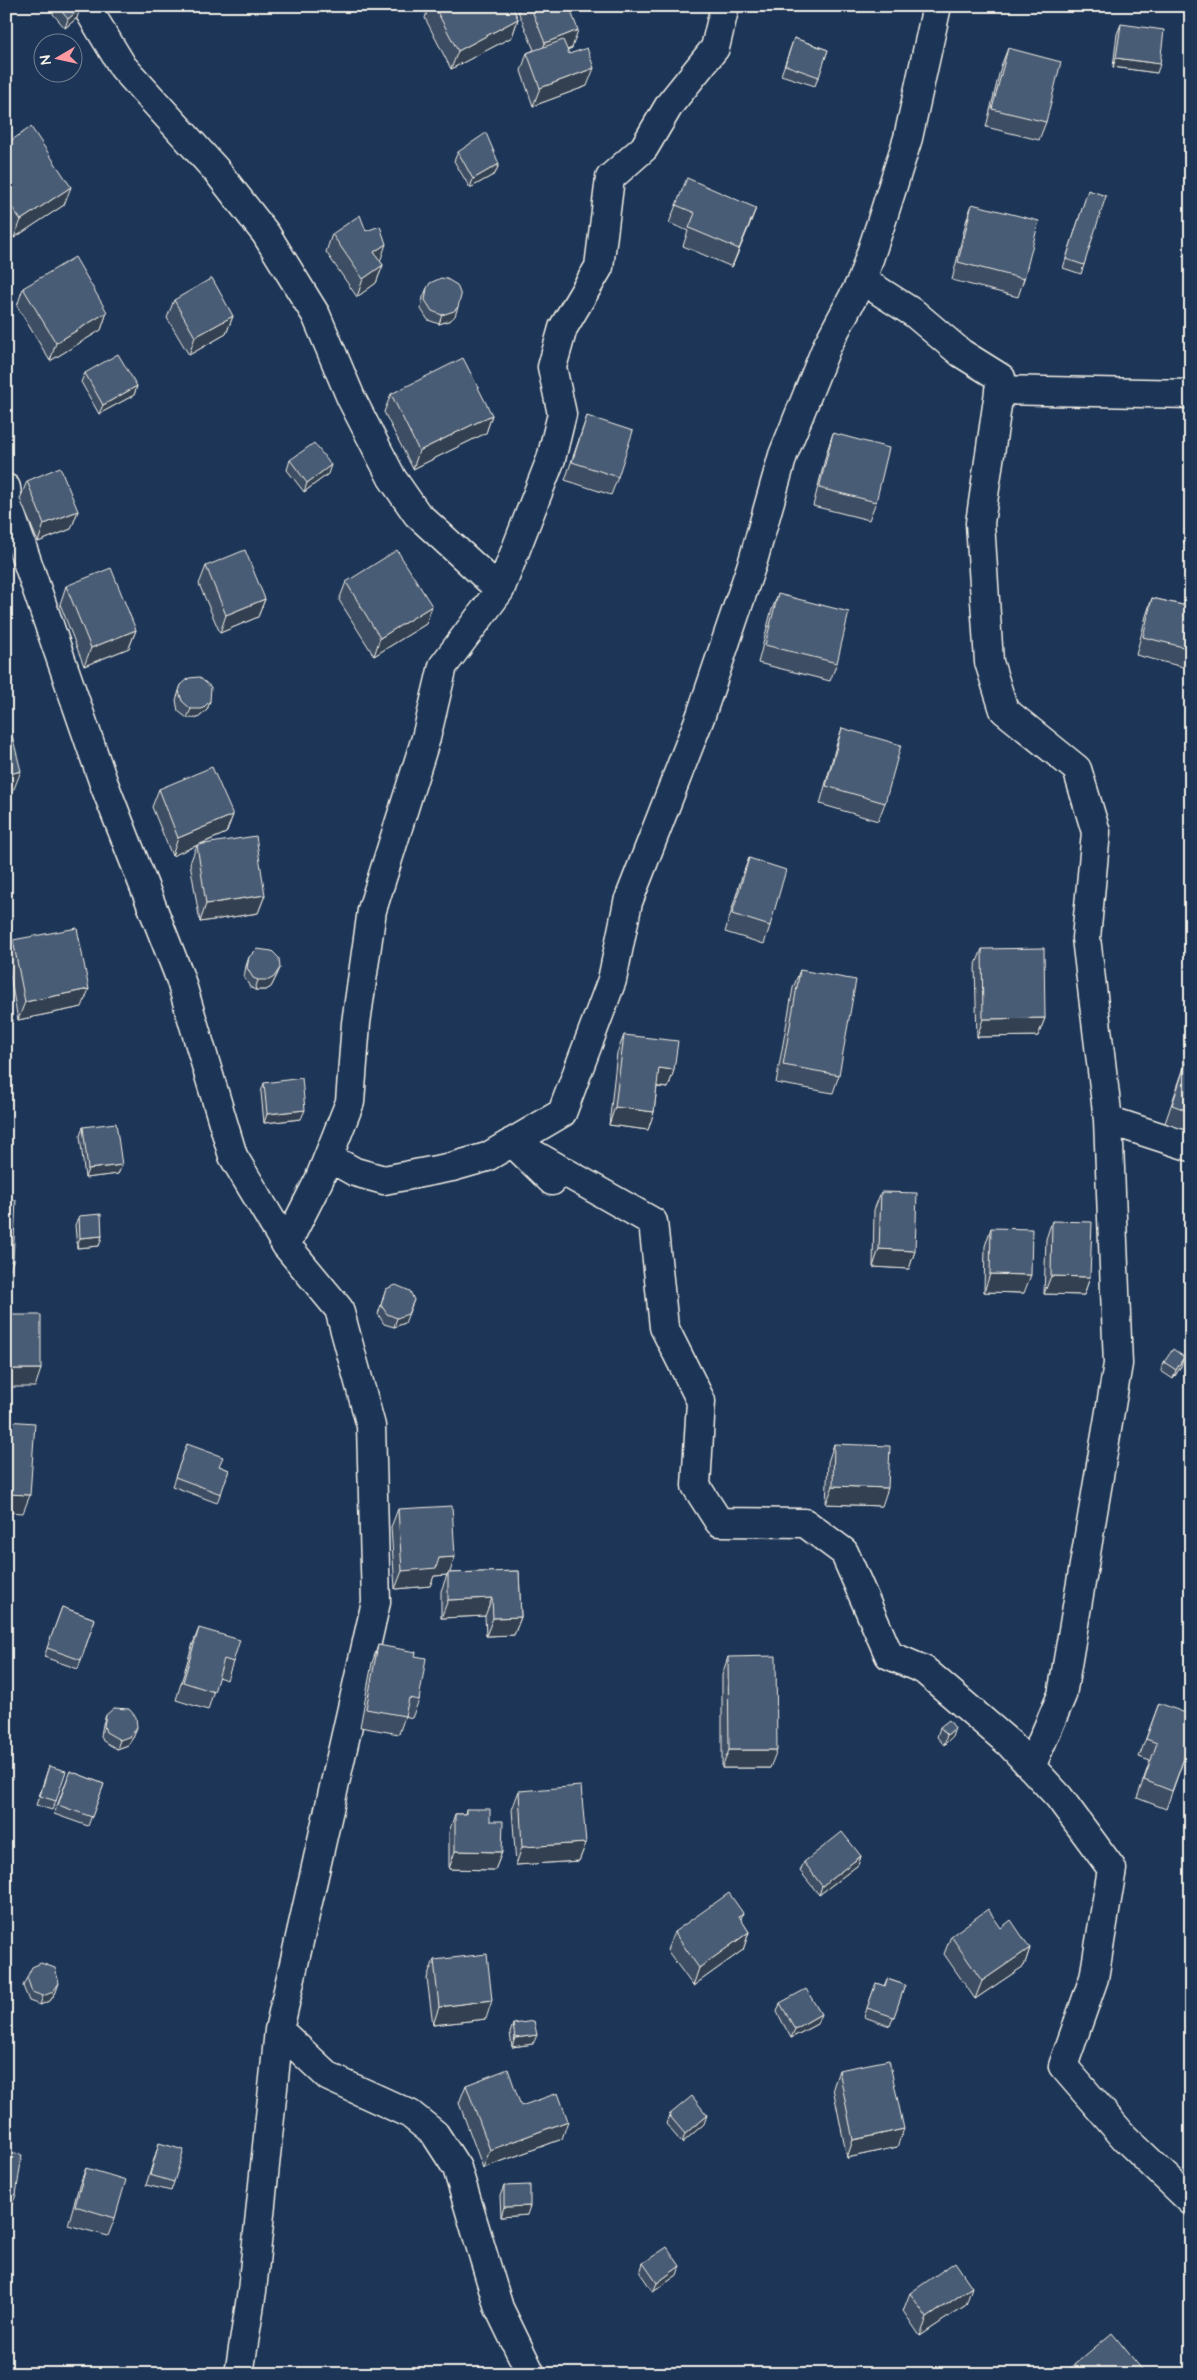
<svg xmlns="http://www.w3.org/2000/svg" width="1197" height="2380" font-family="'Architects Daughter',sans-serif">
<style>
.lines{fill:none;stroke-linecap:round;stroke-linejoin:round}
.minor-casing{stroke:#f4f1e8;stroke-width:31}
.minor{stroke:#1d3557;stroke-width:28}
.wall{fill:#3e4e64;stroke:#f4f1e8}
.shaded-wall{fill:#324051;stroke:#f4f1e8}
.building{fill:#485b74;stroke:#f4f1e8}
</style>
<rect width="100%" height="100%" fill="#1d3557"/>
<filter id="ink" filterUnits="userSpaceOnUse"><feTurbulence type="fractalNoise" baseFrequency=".02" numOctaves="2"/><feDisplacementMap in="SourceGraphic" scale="10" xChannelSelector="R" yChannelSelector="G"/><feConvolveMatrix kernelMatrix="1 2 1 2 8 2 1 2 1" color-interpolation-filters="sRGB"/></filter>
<g filter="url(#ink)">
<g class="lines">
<g class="minor-casing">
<path id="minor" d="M86 6 123 67 216 170 266 234 316 315 351 398 392 478 417 514 500 590
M862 280 915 314 961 353 1001 378 980 523 989 662 1004 710 1077 769 1096 832 1086 938 1108 1120 1118 1364 1062 1695 1031 1767
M999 390 1191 394
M6 488 9 509 104 784 180 978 233 1156 286 1245 339 1309 371 1426 376 1602 279 2030 252 2291 239 2374
M1108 1120 1191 1147
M328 1157 355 1172 384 1180 452 1167 487 1157 562 1113 612 980 628 902 701 715 753 561 783 455 827 346 862 280 882 220 908 138 937 6
M552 1181 512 1142 653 1222 664 1327 701 1401 696 1486 719 1522 805 1523 844 1552 889 1655 924 1670 1009 1743 1059 1797 1112 1869 1094 1978 1063 2066 1125 2138 1191 2201
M286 1245 319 1180 350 1102 356 1023 372 910 426 738 443 666 500 590 551 459 562 414 552 367 563 328 599 267 610 178 644 148 670 104 715 48 725 6
M279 2030 329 2077 410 2114 435 2134 457 2168 499 2308 531 2374"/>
</g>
<use href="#minor" class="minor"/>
</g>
<path class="wall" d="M56 6H78L77 18 65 28 53 14Z
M429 6H512L518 19 512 37 451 69 425 18Z
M516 6H569L572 48 567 50 569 54 587 86 533 106 521 71 527 53 534 50Z
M1121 24 1157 73 1113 67 1117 34Z
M794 38 828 50 815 86 781 75Z
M1008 48 1046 122 1039 140 986 127 1001 66Z
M6 144 64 205 14 238 6 226Z
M458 152 499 164 495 174 470 188 454 161Z
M1085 200 1084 265 1081 274 1063 268Z
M972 204 1024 279 1018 297 952 280 966 222Z
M676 205 756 208 749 226 732 267 683 246 688 231 669 223Z
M366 231 380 261 383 265 376 283 357 297 326 252 332 234Z
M23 288 107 312 101 330 50 361 17 306Z
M427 288 455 316 451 320 439 324 428 320 421 309 423 297Z
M174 300 233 316 226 334 189 355 167 318Z
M85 373 137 386 134 395 99 414 81 382Z
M391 394 492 415 486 433 413 469 384 412Z
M587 416 618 477 611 495 565 480Z
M833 433 876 502 869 520 813 506 827 451Z
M290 460 328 474 304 492 287 470Z
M27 481 78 511 71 529 38 542 20 499Z
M1191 490V543H1184L1187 500Z
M206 566 265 599 258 617 220 633 199 584Z
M346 582 426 624 374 656 339 600Z
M66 586 136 630 129 648 84 666 60 604Z
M778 594 837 663 830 681 758 663 771 612Z
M1152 598 1191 607V669L1136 655 1146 616Z
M181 685 210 701 207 710 198 718H187L178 711 176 700Z
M842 728 885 803 878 821 820 804 836 746Z
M159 789 233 815 226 833 199 845 265 895 258 913 200 922 190 863 197 845 172 856 152 807Z
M749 858 770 926 764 944 725 932 742 876Z
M13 940 82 1007 18 1020 7 958Z
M982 949 1045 1018 1038 1036 977 1037 975 967Z
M249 957 280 968 276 977 271 987 266 990H255L250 987 244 977 246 966Z
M800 970 839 1075 833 1093 776 1083 793 988Z
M624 1035 674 1070 668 1088 657 1087 654 1112 648 1130 609 1125 617 1053Z
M1191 1047V1132L1165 1123Z
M264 1083 301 1119 264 1123 261 1092Z
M83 1127 122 1165 118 1174 85 1178 80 1136Z
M881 1192 915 1251 909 1269 873 1267 874 1210Z
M79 1216 102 1236 99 1246 77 1248 75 1225Z
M1052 1221 1090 1277 1084 1295 1044 1294 1046 1239Z
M991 1228 1024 1293 984 1292 985 1246Z
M386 1289 405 1323 394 1327 384 1324 378 1314Z
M1164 1362 1181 1366 1173 1379 1161 1371Z
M187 1444 219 1466 229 1470 217 1503 172 1486Z
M834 1444 882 1506 826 1504 828 1462Z
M398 1509 449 1573 519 1571 521 1617 514 1635 486 1636 485 1616 441 1618V1591L447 1575 434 1576 430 1586 395 1589 391 1527Z
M62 1607 95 1619 78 1669 44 1657Z
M199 1628 233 1662 227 1680 218 1677 208 1710 176 1700 192 1646Z
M378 1645 415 1656 419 1700 412 1718 405 1716 399 1734 360 1727 372 1663Z
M728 1657 770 1768H722V1675Z
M1159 1703 1191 1739 1166 1809 1137 1798 1150 1761 1139 1757Z
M106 1715 134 1736 128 1745 117 1749 103 1741 101 1736 103 1724Z
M940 1727 952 1737 944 1745 937 1737Z
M49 1766 56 1801 52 1810 36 1805Z
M70 1771 104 1784 88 1826 54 1814Z
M519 1791 586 1843 579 1861 516 1865 512 1809Z
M466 1809 490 1821 502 1852 495 1870 449 1869V1832L455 1814H465Z
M861 1856 858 1865 819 1895 800 1871 804 1862Z
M741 1920 749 1932 743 1950 693 1986 667 1950 674 1932Z
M1001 1928 1030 1948 1024 1966 975 1999 944 1954 951 1936Z
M434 1960 486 2019 433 2025 427 1978Z
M27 1977 56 1992 50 2001 40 2005 29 2001 23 1986Z
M887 1979 905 1985 890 2026 864 2017 876 1983 884 1986Z
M780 2003 817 2024 791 2038 777 2012Z
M513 2024 533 2044 512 2047 510 2033Z
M839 2070 897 2147 847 2158 833 2088Z
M466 2085 521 2106 562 2139 483 2168 459 2103Z
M669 2115 704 2124 682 2143 666 2124Z
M159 2143 174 2182 171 2191 146 2185Z
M6 2152 16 2195 12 2205 6 2204Z
M86 2168 115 2218 108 2236 68 2225 79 2186Z
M504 2186 527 2215 501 2217 500 2196Z
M643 2263 677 2275 653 2292 640 2273Z
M910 2293 966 2305 920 2336 903 2311Z
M1069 2369 1145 2374H1067Z"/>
<path class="shaded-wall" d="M80 9 77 18 65 28 68 19Z
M518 19 512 37 451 69 458 51Z
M578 30 572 48 539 61 545 43Z
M1116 58 1160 64 1157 73 1113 67Z
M594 68 587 86 533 106 540 88Z
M499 164 495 174 470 188 473 179Z
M71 187 64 205 14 238 21 220Z
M756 208 749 226 732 267 739 249Z
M386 244 380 262 374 252Z
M383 265 376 283 357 297 363 279Z
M458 307 455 316 451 320 439 324 442 315Z
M107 312 101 330 50 361 56 343Z
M233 316 226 334 189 355 195 337Z
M137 386 134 395 99 414 103 405Z
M492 415 486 433 413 469 419 451Z
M331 465 328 474 304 492 307 483Z
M78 511 71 529 38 542 44 524Z
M1190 525 1191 543H1184Z
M265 599 258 617 220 633 226 615Z
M432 606 426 624 374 656 380 638Z
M136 630 129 648 84 666 91 648Z
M210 701 207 710 198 718H187L191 709Z
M21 771 14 789 6 791V775Z
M233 815 226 833 172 856 178 838Z
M265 895 258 913 200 922 206 904Z
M280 968 276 977 271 987 266 990H255L258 980Z
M89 989 82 1007 18 1020 25 1002Z
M1045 1018 1038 1036 977 1037 983 1019Z
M659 1068 674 1070 668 1088 653 1086Z
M615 1107 654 1112 648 1130 609 1125Z
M305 1110 301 1119 264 1123 267 1114Z
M122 1165 118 1174 85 1178 88 1169Z
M102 1236 99 1246 77 1248 80 1238Z
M879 1249 915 1251 909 1269 873 1267Z
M6 1261H13L7 1279H6Z
M990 1274 1031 1275 1024 1293 984 1292Z
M1051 1276 1090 1277 1084 1295 1044 1294Z
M414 1300 405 1323 394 1327 397 1318Z
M1184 1357 1181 1366 1173 1379 1176 1370Z
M6 1369H41L35 1387H6Z
M833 1486 888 1488 882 1506 826 1504Z
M6 1494 30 1495 23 1513 6 1512Z
M455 1557 449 1575 448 1573 447 1575 434 1576 430 1586 395 1589 402 1571 439 1558Z
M492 1598 485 1616 441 1618 448 1600Z
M521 1617 514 1635 486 1636 493 1618Z
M137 1727 134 1736 128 1745 117 1749 120 1740Z
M955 1728 952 1737 944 1745 947 1735Z
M729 1750H777L770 1768H722Z
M586 1843 579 1861 516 1865 522 1847Z
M455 1851 502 1852 495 1870 449 1869Z
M861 1856 858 1865 819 1895 822 1886Z
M743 1913 737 1931 739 1916Z
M749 1932 743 1950 693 1986 699 1968Z
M1030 1948 1024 1966 975 1999 982 1981Z
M59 1983 56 1992 50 2001 40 2005 43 1996Z
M492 2000 486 2019 433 2025 439 2007Z
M821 2014 817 2024 791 2038 795 2029Z
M537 2035 533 2044 512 2047 515 2038Z
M707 2115 704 2124 682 2143 685 2134Z
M568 2121 562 2139 483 2168 490 2150Z
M904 2129 897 2147 847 2158 853 2140Z
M530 2206 527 2215 501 2217 504 2207Z
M680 2266 677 2275 653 2292 657 2283Z
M972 2287 966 2305 920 2336 927 2318Z"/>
<path class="building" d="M57 6H78L80 9 68 19Z
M434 6H512L518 19 458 51Z
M530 6H569L578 30 545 43Z
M1121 24 1164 30 1160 64 1116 58Z
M794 38 828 50 819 77 785 65Z
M563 40 569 54 587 48 594 68 540 88 527 53Z
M1008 48 1061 62 1046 122 992 109Z
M31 127 71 187 21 220 6 199V144Z
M486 133 499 164 473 179 458 152Z
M687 178 756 208 739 249 689 228 695 213 676 205Z
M1088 190 1106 196 1084 265 1066 259Z
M972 204 1039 221 1024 279 958 262Z
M360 215 366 231 380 226 386 244 374 252 383 265 363 279 332 234Z
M75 257 107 312 56 343 23 288Z
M212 278 233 316 195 337 174 300Z
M441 278 447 279 457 285 461 296 458 307 454 311 442 315 432 311 425 300 427 288 430 283Z
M118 354 137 386 103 405 85 373Z
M463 358 492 415 419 451 391 394Z
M587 416 633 431 618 477 572 462Z
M833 433 889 448 876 502 819 488Z
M314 443 331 465 307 483 290 460Z
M60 467 78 511 44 524 27 481Z
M245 550 265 599 226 615 206 566Z
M397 550 432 606 380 638 346 582Z
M111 568 136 630 91 648 66 586Z
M778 594 849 612 837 663 765 645Z
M1152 598 1191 607V649L1143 637Z
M199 677 211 687 210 701 202 709H191L182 701 179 691 181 685 189 678Z
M6 715H7L21 771 6 775Z
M842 728 901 745 885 803 826 786Z
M212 767 233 815 178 838 159 789Z
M256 836 265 895 206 904 197 845Z
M749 858 786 870 770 926 732 914Z
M77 928 89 989 25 1002 13 940Z
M1044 948 1045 1018 983 1019 982 949Z
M257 949 272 951 279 958 280 968 274 977 269 980H258L253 978 247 968 249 957Z
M800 970 856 980 839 1075 783 1065Z
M624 1035 678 1041 674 1070 659 1068 654 1112 615 1107Z
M1191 1047V1112L1172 1105Z
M302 1078 305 1110 267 1114 264 1083Z
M116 1123 122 1165 88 1169 83 1127Z
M881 1192 917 1193 915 1251 879 1249Z
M6 1199 16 1200 13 1261H6Z
M101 1214 102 1236 80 1238 79 1216Z
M1052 1221 1092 1222 1090 1277 1051 1276Z
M991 1228 1032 1229 1031 1275 990 1274Z
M396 1285 410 1291 414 1300 408 1314 397 1318 387 1314 381 1305 386 1289Z
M6 1315H41V1369H6Z
M1173 1349 1184 1357 1176 1370 1164 1362Z
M6 1421 35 1423 30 1495 6 1494Z
M187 1444 223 1457 219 1466 229 1470 221 1494 175 1477Z
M834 1444 890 1446 888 1488 833 1486Z
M452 1506 455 1557 439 1558 436 1568 402 1571 398 1509Z
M519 1571 521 1617 493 1618 492 1598 448 1600V1573Z
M62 1607 95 1619 81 1660 47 1648Z
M199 1628 240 1640 233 1662 224 1659 214 1692 183 1682Z
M378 1645 416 1652 415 1656 426 1658 419 1700 409 1698 405 1716 366 1709Z
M776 1656 777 1750H729L728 1657Z
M1159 1703 1191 1715V1739L1172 1791 1144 1780 1157 1743 1146 1739Z
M114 1708 129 1709 136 1717 137 1727 131 1736 120 1740 106 1732 104 1726 106 1715Z
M949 1720 955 1728 947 1735 940 1727Z
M49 1766 66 1771 56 1801 40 1796Z
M70 1771 104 1784 92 1817 58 1805Z
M581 1786 586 1843 522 1847 519 1791Z
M466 1809H490V1821H503L502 1852 455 1851V1814H466Z
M842 1832 861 1856 822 1886 804 1862Z
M729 1893 743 1913 739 1916 749 1932 699 1968 674 1932Z
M988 1909 1001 1928 1011 1920 1030 1948 982 1981 951 1936Z
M487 1954 492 2000 439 2007 434 1960Z
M41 1963 55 1968 59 1983 53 1992 43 1996 32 1992 27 1977 32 1967Z
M887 1979 905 1985 894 2017 867 2008 876 1983 885 1986Z
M806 1989 821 2014 795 2029 780 2003Z
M534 2021 537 2035 515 2038 513 2024Z
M889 2060 904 2129 853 2140 839 2070Z
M508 2069 521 2106 558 2093 568 2121 490 2150 466 2085Z
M692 2096 707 2115 685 2134 669 2115Z
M159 2143 184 2150 174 2182 150 2175Z
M6 2152 22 2155 16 2195 6 2194Z
M86 2168 126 2180 115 2218 75 2206Z
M530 2185V2206L504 2207V2186Z
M667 2247 680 2266 657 2283 643 2263Z
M955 2262 972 2287 927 2318 910 2293Z
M1112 2333 1145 2373 1144 2374H1074L1069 2369Z
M699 2370 701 2374H694Z"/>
</g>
<rect width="1197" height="2380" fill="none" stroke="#1d3557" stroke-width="25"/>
<rect x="12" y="12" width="1172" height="2355" fill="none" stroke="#f4f1e8" stroke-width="2" filter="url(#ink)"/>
<g transform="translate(58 58) rotate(261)"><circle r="24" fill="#1d3557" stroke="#738091"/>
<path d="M0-4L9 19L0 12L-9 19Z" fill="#ff9aa2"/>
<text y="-8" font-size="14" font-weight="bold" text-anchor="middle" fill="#f4f1e8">N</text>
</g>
</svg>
